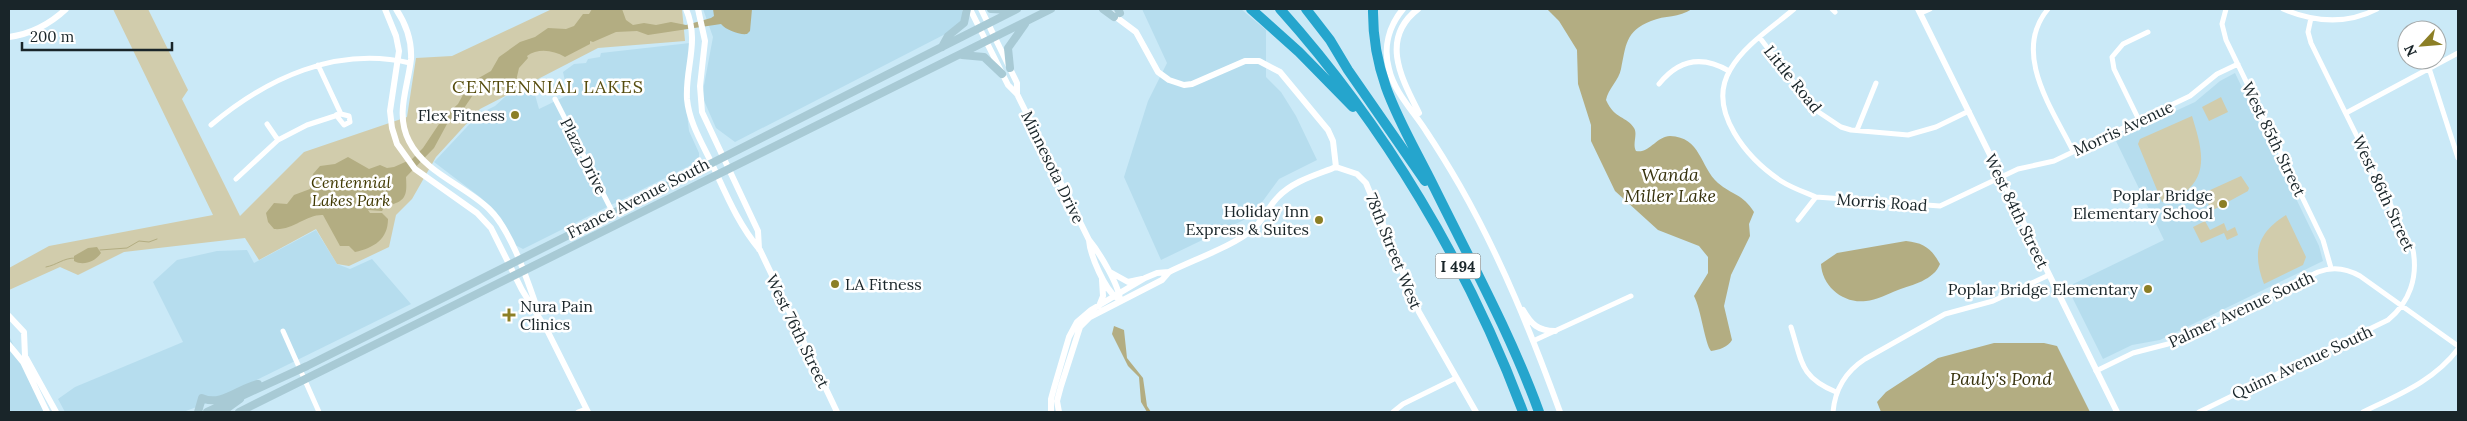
<svg xmlns="http://www.w3.org/2000/svg" width="2467" height="421" font-family="Lora,serif">
<style>
.built{fill:#b6ddee}
.green{fill:#d1ccac}
.water{fill:#b3ad82}
.lines{fill:none;stroke-linecap:round;stroke-linejoin:round}
.stream{stroke:#b3ad82;stroke-width:1}
.minor{stroke:#fff;stroke-width:5}
.tertiary{stroke:#fff;stroke-width:6}
.secondary{stroke:#a8cad5;stroke-width:8}
.motorway{stroke:#25a5cd;stroke-width:10}
.poi-dot{fill:#8c7f26;stroke:#fff;stroke-width:2}
.labels{text-anchor:middle;dominant-baseline:central;stroke-width:5;stroke-linejoin:round;paint-order:stroke}
.shield{fill:#fff;stroke:#5e6669;stroke-width:1}
.shield-label{font-size:15px;font-weight:bold;fill:#192529}
.street-label{font-size:16px;fill:#192529;stroke:#fff}
.poi-label{font-size:16px;fill:#192529;stroke:#fff;text-anchor:end}
.park-label{font-size:16px;font-style:italic;fill:#3f3800;stroke:#fff}
.neighbourhood-label{font-size:18px;letter-spacing:1px;fill:#554c0d;stroke:#fff}
.water-label{font-size:18px;font-style:italic;fill:#36310c;stroke:#fff}
</style>
<rect width="100%" height="100%" fill="#cae9f7"/>
<path class="built" d="M703 9H962L964 17 957 28 735 142 716 128 702 96 713 37Z
M1142 9H1241L1266 30V77L1281 92 1296 116 1317 160 1279 179 1252 216 1161 260 1124 177 1148 101 1167 63Z
M690 43 685 95 689 131 699 153V161L523 249 515 245 501 218 480 197 434 162 479 114 495 106 506 96 527 90 535 95 539 109 568 95 563 72 574 64 586 63 588 59 600 57 601 53Z
M2235 73 2319 246 2323 261 2160 340 2132 345 2103 359 2067 287 2164 240 2115 139 2195 102 2220 81Z
M316 230 337 264 350 269 372 259 411 304 216 400 183 412H65L58 399 75 387 183 342 153 282 177 260 217 251 247 250 254 263Z
M9 336 46 412H9Z"/>
<path class="green" d="M113 9H148L188 90 182 99 240 216 304 152 407 117 416 58 452 56 552 9H682L685 41 598 48 480 109 436 157 412 199 396 215 389 247 349 266 337 264 316 229 259 260 245 238 124 252 78 275 60 267 9 290V268L49 246 213 215Z
M2221 97 2228 112 2209 121 2202 107Z
M2192 116C2200 143 2211 173 2184 193 2179 197 2169 199 2162 202L2138 144 2140 139Z
M2241 176 2249 188 2248 191 2215 209 2210 208 2205 197 2208 191Z
M2286 215 2306 257 2303 265 2264 284C2252 253 2257 233 2286 215Z
M2205 221 2210 230 2224 223 2227 231 2235 227 2238 235 2227 240 2224 233 2201 243 2193 227Z"/>
<path class="water" d="M592 9H622L626 20 633 25 644 23 656 25 671 22 686 25 711 18 714 16 713 9H752L750 31 747 34C739 35 726 30 721 24L648 35 637 31 616 32 593 42 590 41V44L565 57C553 50 538 48 527 56L528 58 519 68 516 81 495 91 483 83 479 86 460 114 454 116 447 124 434 148 406 177C407 195 407 202 385 206L382 211 368 210 370 213H382L388 219C388 239 374 248 355 252L349 246H340L323 215C307 214 292 231 274 229L268 222 266 213 274 203 287 204 294 195 310 189 313 174 320 166 335 164 348 157 369 169 380 165 387 168 394 167 412 159 423 148 443 118 458 104 464 93 477 79 491 71 499 57 520 42 535 37 548 28 566 29 574 26 583 14H589Z
M1547 9H1692C1679 18 1665 15 1651 21 1625 31 1626 46 1621 69 1619 80 1608 89 1606 100 1615 120 1627 116 1634 128 1638 134 1632 144 1636 151 1649 154 1657 136 1670 136 1701 137 1700 167 1718 183 1732 195 1743 194 1754 212L1749 224 1750 236 1731 275 1724 306 1732 340C1728 347 1719 350 1711 351 1705 344 1701 309 1694 296L1708 273V257L1699 246 1658 230 1615 191 1591 141V125L1578 84 1577 50 1559 21Z
M1906 241C1924 243 1931 248 1940 264 1934 280 1912 285 1898 290 1888 294 1876 300 1866 301 1843 304 1822 286 1821 264L1837 253Z
M97 247 101 253C95 262 83 266 74 261V256L88 248Z
M1114 326 1124 330 1127 358 1143 378 1147 406 1151 412H1147L1141 402 1139 377 1128 366 1112 334Z
M1994 343H2044L2057 346 2090 412H1881L1877 402 1886 392 1938 358Z"/>
<g class="lines">
<path class="stream" d="M100 250 127 248 139 241 149 242 157 239
M46 267C57 265 63 258 75 258"/>
<path class="minor" d="M1794 9C1773 27 1744 45 1730 70 1706 111 1748 159 1781 181 1792 188 1804 192 1816 197L1798 220
M1832 9 1835 12
M2048 9C2011 53 2053 110 2073 151
M2226 9 2222 24 2226 40 2323 240 2331 268
M2283 9C2314 22 2346 25 2377 9
M1921 13 1930 9
M1760 38 1814 109 1841 127 1851 130 1908 135 1936 127 1969 111
M318 65 341 114
M2429 68 2458 158
M1659 84C1679 59 1702 55 1729 71
M555 99 613 213
M2346 113 2458 53
M2139 120 2114 69 2112 57 2123 44 2148 32
M267 124 278 140
M211 125C267 78 336 46 410 63
M1857 130 1876 83
M236 179 278 140 307 125 341 114 349 116 350 122 344 125 336 115
M1816 197 1940 206 2018 169 2054 161 2190 96 2217 74 2238 64
M1791 327C1802 362 1800 377 1836 392
M283 331 319 412
M1533 341 1631 296
M2096 371 2133 353 2168 344 2318 272C2333 266 2346 268 2360 276L2458 346
M578 412 586 409
M1393 412 1403 404 1456 378
M1833 412C1835 389 1845 372 1865 359L1945 314 1993 301 2049 275
M2199 412 2388 320C2410 302 2418 277 2413 250L2311 43 2308 32 2311 18
M2363 412C2398 395 2434 381 2458 349"/>
<path class="tertiary" d="M385 9 396 36 399 51 390 111 392 128 397 144 415 169 477 213 491 228 522 290 548 332 588 412
M396 9C406 24 412 41 411 59 408 87 395 114 409 141 425 173 464 185 489 209 511 230 527 279 537 308
M686 9C700 42 685 67 687 99 689 122 702 143 712 164 726 194 738 224 760 250L837 412
M698 9 705 41 700 86 702 112 758 231 759 249
M970 9 1008 85 1017 94 1089 240C1099 252 1119 285 1120 300
M981 9 1017 83V94
M1403 9C1389 26 1383 47 1389 69 1394 92 1414 112 1426 131 1438 149 1449 167 1460 186 1501 258 1532 335 1560 412
M1418 9C1379 39 1402 79 1419 113
M1918 9 2117 412
M1112 14 1136 32 1158 72 1169 80 1184 85 1192 84 1245 61H1259L1280 72 1328 130 1333 141 1336 167
M9 37C31 34 50 24 66 9
M1336 167 1357 174 1366 183 1419 312 1476 412
M1089 240C1090 255 1105 290 1117 298
M1110 272 1128 282 1142 279
M1099 306 1103 296 1102 280
M1523 310C1531 324 1538 331 1555 331
M9 316 24 332 25 356 56 412
M9 345 23 362 47 412
M1051 412V399L1054 388 1069 337 1077 322 1091 310 1145 278 1157 273 1169 272C1193 260 1233 246 1252 230 1263 221 1268 207 1278 197 1293 181 1316 175 1336 167
M1059 412 1057 401 1061 386 1080 327 1090 317 1162 280 1169 272"/>
<path class="secondary" d="M991 9 1011 10
M1103 9 1114 17
M1118 9 1120 13
M942 47 948 36 964 23 967 9
M962 55 984 57 1002 74
M1010 68 1008 48 1025 24
M198 412 202 398C221 407 239 388 258 384
M207 412 307 366 613 213 1017 9
M222 412 240 399
M239 412 1051 9"/>
<path class="motorway" d="M1251 9 1299 52 1353 107
M1280 9C1385 126 1468 265 1523 412
M1306 9 1330 40 1348 70 1425 181
M1373 9C1372 82 1404 126 1435 189 1471 262 1511 335 1539 412"/>
</g>
<g class="poi-dot">
<circle cx="515" cy="115" r="5"/>
<circle cx="2223" cy="204" r="5"/>
<circle cx="1319" cy="220" r="5"/>
<circle cx="835" cy="284" r="5"/>
<circle cx="2148" cy="289" r="5"/>
<path d="M506.5 307.5h5v5h5v5h-5v5h-5v-5h-5v-5h5z"/>
</g>
<g class="labels">
<rect class="shield" x="1435.5" y="253.5" width="45" height="25" rx="4"/>
<g class="shield-label">
<text x="1458" y="266">I 494</text>
</g>
<g class="street-label">
<text transform="translate(1793 79) rotate(51)">Little Road</text>
<text transform="translate(2123 128) rotate(-25)">Morris Avenue</text>
<text transform="translate(2274 139) rotate(64)">West 85th Street</text>
<text transform="translate(584 156) rotate(63)">Plaza Drive</text>
<text transform="translate(1053 167) rotate(64)">Minnesota Drive</text>
<text transform="translate(2384 193) rotate(65)">West 86th Street</text>
<text transform="translate(638 198) rotate(-27)">France Avenue South</text>
<text transform="translate(1882 202) rotate(4)">Morris Road</text>
<text transform="translate(2017 211) rotate(64)">West 84th Street</text>
<text transform="translate(1394 251) rotate(68)">78th Street West</text>
<text transform="translate(2241 309) rotate(-25)">Palmer Avenue South</text>
<text transform="translate(798 331) rotate(64)">West 76th Street</text>
<text transform="translate(2302 362) rotate(-25)">Quinn Avenue South</text>
</g>
<g class="poi-label">
<text x="505" y="115">Flex Fitness</text>
<text x="2213" y="195">Poplar Bridge<tspan x="2213" dy="18">Elementary School</tspan></text>
<text x="1309" y="211">Holiday Inn<tspan x="1309" dy="18">Express &amp; Suites</tspan></text>
<text x="845" y="284" text-anchor="start">LA Fitness</text>
<text x="2138" y="289">Poplar Bridge Elementary</text>
<text x="520" y="306" text-anchor="start">Nura Pain<tspan x="520" dy="18">Clinics</tspan></text>
</g>
<g class="park-label">
<text x="351" y="182">Centennial<tspan x="351" dy="18">Lakes Park</tspan></text>
</g>
<g class="neighbourhood-label">
<text x="548" y="86">CENTENNIAL LAKES</text>
</g>
<g class="water-label">
<text x="1670" y="174">Wanda<tspan x="1670" dy="21">Miller Lake</tspan></text>
<text x="2001" y="378">Pauly's Pond</text>
</g>
</g>
<rect width="2467" height="421" fill="none" stroke="#192529" stroke-width="20"/>
<g transform="translate(2422 45) rotate(244)"><circle r="24" fill="#ffffff" stroke="#a3a8a9"/>
<path d="M0-4L9 19L0 12L-9 19Z" fill="#8c7f26"/>
<text y="-8" font-size="14" font-weight="bold" text-anchor="middle" fill="#192529">N</text>
</g>
<path d="M22 42v8h150v-8" fill="none" stroke="#192529" stroke-width="2.5"/>
<text x="30" y="42" font-size="15" fill="#192529" stroke="#ffffff" stroke-width="4" paint-order="stroke">200 m</text>
</svg>
